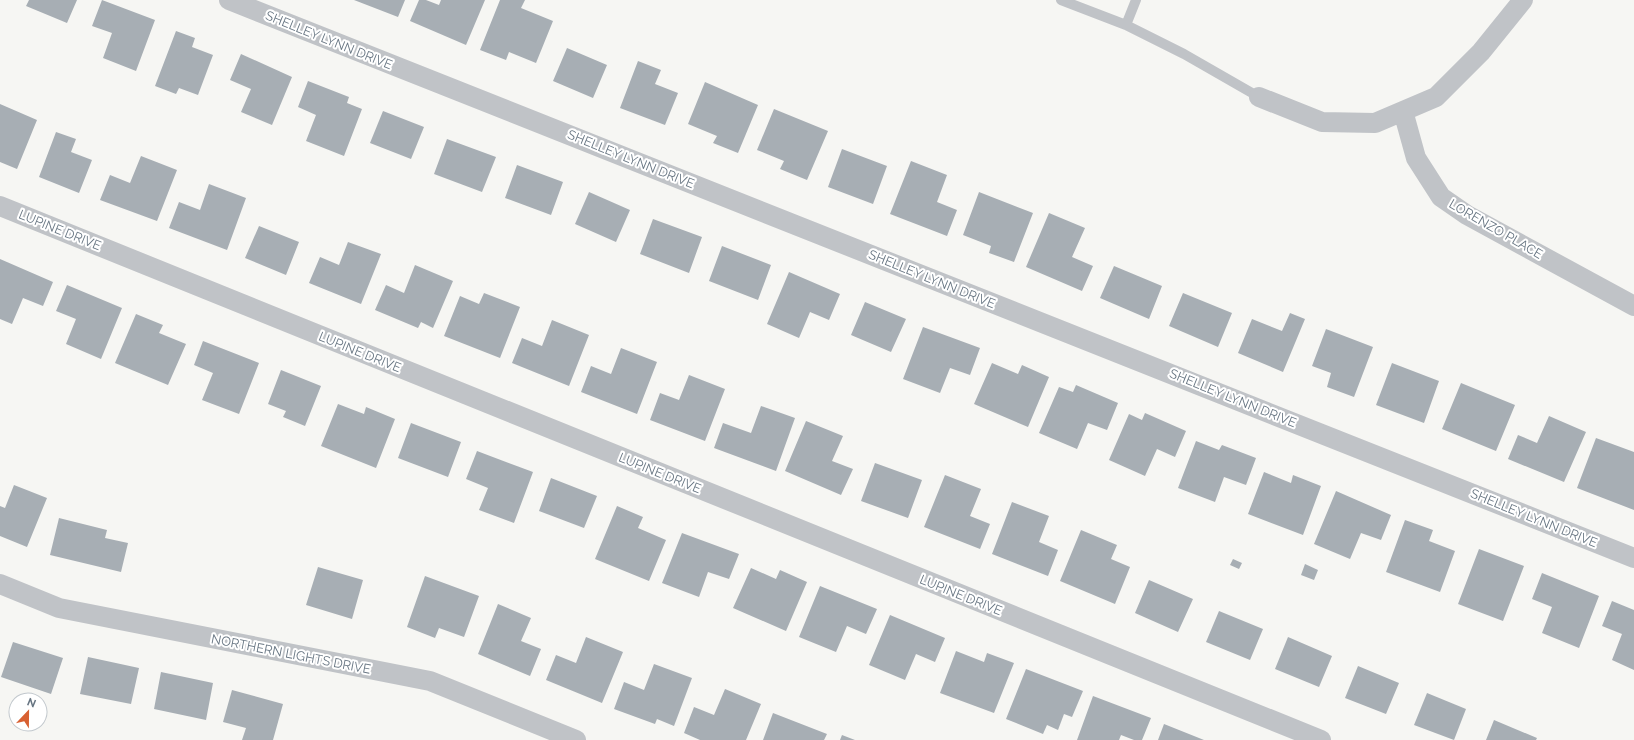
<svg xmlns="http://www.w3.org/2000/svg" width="1634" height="740" font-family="Raleway,sans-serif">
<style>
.building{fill:#a7aeb4}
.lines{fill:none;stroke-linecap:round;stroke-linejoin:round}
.lane{stroke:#c0c3c7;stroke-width:10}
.street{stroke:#c0c3c7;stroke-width:20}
.labels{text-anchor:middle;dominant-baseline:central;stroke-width:4;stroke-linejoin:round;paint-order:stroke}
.street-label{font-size:13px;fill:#677582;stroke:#fff}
</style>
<rect width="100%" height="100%" fill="#f6f6f3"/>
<path class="building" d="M29 0H77L67 23 26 6Z
M102 0 155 20 136 71 103 58 112 33 92 26Z
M354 0H405L398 17Z
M419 0H426L439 5 441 0H485L466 45 410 21Z
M500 0H525L521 8 553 21 536 63 509 52 506 60 480 50Z
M176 31 195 38 192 47 213 55 198 95 179 88 176 94 155 86Z
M567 48 607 65 593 98 553 81Z
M241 54 292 77 272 125 241 112 251 89 230 80Z
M638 61 661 70 655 84 678 93 665 125 620 108Z
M308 81 349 97 347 103 362 109 344 156 306 141 316 115 298 107Z
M705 82 758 105 738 153 713 143 717 136 688 124Z
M0 104 37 120 17 169 0 162Z
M774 109 828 131 807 180 780 169 784 161 757 150Z
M383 111 424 127 411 159 370 143Z
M56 132 76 139 71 152 92 160 79 193 39 177Z
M447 139 496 157 482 192 434 174Z
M842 149 887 166 873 204 828 187Z
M141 156 177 170 157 221 100 200 110 175 130 183Z
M911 161 947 175 937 202 957 210 947 236 890 214Z
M517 165 563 182 551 215 505 198Z
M209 184 246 198 227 250 169 228 179 202 200 210Z
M589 192 630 210 616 242 575 224Z
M979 192 1033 213 1014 262 989 253 991 246 963 235Z
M1049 213 1085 228 1072 257 1093 266 1082 291 1026 267Z
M653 219 702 237 689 273 640 254Z
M259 226 299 242 286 275 245 258Z
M348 242 381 254 361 304 309 283 320 257 339 265Z
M722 246 771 265 758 300 709 281Z
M0 259 53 282 43 306 23 298 12 324 0 319Z
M415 265 453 281 433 328 421 322 418 328 375 310 386 285 404 293Z
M1114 266 1162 286 1149 319 1100 298Z
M789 272 840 294 829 320 810 312 799 338 767 324Z
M67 285 122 308 101 359 66 344 76 319 56 311Z
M484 293 520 307 500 358 444 336 460 296 479 304Z
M1183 293 1232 313 1218 347 1169 326Z
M865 302 906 319 891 352 851 335Z
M1290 313 1305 319 1283 372 1238 353 1252 319 1282 331Z
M136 314 163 325 159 333 186 344 168 385 115 363Z
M552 320 589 335 569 386 512 363 522 338 542 346Z
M923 327 980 348 970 375 950 368 940 393 903 379Z
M1326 329 1373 347 1354 397 1327 387 1331 373 1312 366Z
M203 341 259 363 239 414 202 400 213 373 194 365Z
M621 348 657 362 637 414 581 392 591 366 611 374Z
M992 363 1018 374 1022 365 1049 377 1028 427 974 404Z
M1392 363 1439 381 1424 423 1376 405Z
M281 370 321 386 305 426 283 417 286 411 268 404Z
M689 375 725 389 705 441 650 420 660 393 679 400Z
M1461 383 1515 405 1496 451 1442 429Z
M1076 385 1118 403 1107 430 1088 423 1077 449 1039 433 1059 387 1073 392Z
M338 404 364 414 366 407 395 419 376 468 321 446Z
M761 406 795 418 776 471 714 448 723 423 751 433Z
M1145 413 1186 431 1175 457 1157 449 1145 476 1109 460 1129 414 1142 420Z
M1549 416 1586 432 1564 482 1508 459 1518 435 1537 443Z
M806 421 843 436 832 461 853 469 841 495 785 471Z
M411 423 461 442 448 477 398 458Z
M1596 438 1634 452V510L1577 488Z
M1196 441 1219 450 1222 445 1256 458 1246 485 1224 477 1215 502 1178 488Z
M477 451 533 472 514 523 479 510 488 488 466 479Z
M875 463 922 480 908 518 861 501Z
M1264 472 1291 483 1293 475 1321 486 1303 535 1248 514Z
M945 475 981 489 970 516 990 524 980 549 924 527Z
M551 478 597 496 584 528 539 511Z
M14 485 47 498 27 547 0 536V506L5 508Z
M1336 491 1391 515 1381 540 1361 533 1350 559 1314 544Z
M1012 502 1049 516 1039 542 1058 550 1048 576 992 554Z
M617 506 643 517 638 528 666 540 649 581 595 559Z
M59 518 107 530 105 538 128 543 121 572 50 555Z
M1405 520 1433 530 1429 541 1455 551 1440 592 1386 572Z
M1081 530 1117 545 1111 559 1130 567 1115 604 1060 581Z
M682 533 739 554 729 579 708 572 699 597 662 583Z
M1479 549 1524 566 1503 621 1458 604Z
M1233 559 1242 563 1239 569 1230 565Z
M1305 564 1318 570 1314 580 1301 575Z
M318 567 363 580 352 619 306 605Z
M751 568 776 579 780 570 807 582 786 631 733 608Z
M1542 573 1599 596 1579 648 1542 633 1552 607 1532 599Z
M425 576 479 596 464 637 439 628 435 638 407 627Z
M1149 580 1193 599 1178 632 1135 613Z
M820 586 877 609 866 634 847 626 836 652 799 637Z
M1612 601 1634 610V670L1612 660 1622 634 1602 626Z
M498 604 531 618 521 641 541 649 530 676 478 654Z
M1219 611 1263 629 1250 660 1206 642Z
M890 615 945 638 935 662 916 654 905 680 869 665Z
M586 637 623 652 602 703 546 680 556 655 576 663Z
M1288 637 1332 656 1319 687 1275 669Z
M13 642 63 658 51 694 1 677Z
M956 651 984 662 987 653 1014 663 994 713 940 693Z
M88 657 139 668 131 704 80 694Z
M654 664 692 678 674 726 657 719 655 724 614 709 624 682 644 690Z
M1358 666 1399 683 1386 714 1345 698Z
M1026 669 1083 691 1072 717 1064 714 1058 730 1047 725 1043 734 1006 719Z
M161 672 213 683 206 720 154 709Z
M725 689 761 704 746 740H700L684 733 694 707 714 715Z
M232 690 283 704 273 740H242L246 728 223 722Z
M1427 693 1466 709 1454 740 1414 725Z
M1093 696 1151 718 1142 740H1134L1121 735 1119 740H1077Z
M773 713 827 734 824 740H763Z
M1494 720 1537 738 1536 740H1486Z
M1164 724 1204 740H1158Z
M842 735 855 740H840Z"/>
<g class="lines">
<path class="lane" d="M1061 0 1126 25 1184 54 1259 97
M1126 25 1136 0"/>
<path class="street" d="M229 0 1634 558
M1259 97 1322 122 1375 123 1436 97 1481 52 1523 0
M1403 111 1416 158 1441 197 1467 215 1634 306
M0 206 1321 740
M0 584 59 608 430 681 576 740"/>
</g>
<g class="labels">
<g class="street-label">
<text transform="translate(329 40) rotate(22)">SHELLEY LYNN DRIVE</text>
<text transform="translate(631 159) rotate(22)">SHELLEY LYNN DRIVE</text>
<text transform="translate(1496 229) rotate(30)">LORENZO PLACE</text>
<text transform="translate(60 230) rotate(22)">LUPINE DRIVE</text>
<text transform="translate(932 279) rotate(22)">SHELLEY LYNN DRIVE</text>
<text transform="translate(360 352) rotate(22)">LUPINE DRIVE</text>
<text transform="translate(1233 398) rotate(22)">SHELLEY LYNN DRIVE</text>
<text transform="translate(660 473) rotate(22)">LUPINE DRIVE</text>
<text transform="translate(1534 518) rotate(22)">SHELLEY LYNN DRIVE</text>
<text transform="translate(961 595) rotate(22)">LUPINE DRIVE</text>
<text transform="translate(291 654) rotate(11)">NORTHERN LIGHTS DRIVE</text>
</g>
</g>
<g transform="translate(28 712) rotate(22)"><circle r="19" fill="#ffffff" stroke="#c2c8cd"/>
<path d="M0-3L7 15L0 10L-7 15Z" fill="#d86031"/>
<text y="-6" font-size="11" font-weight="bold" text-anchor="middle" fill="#677582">N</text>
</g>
</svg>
